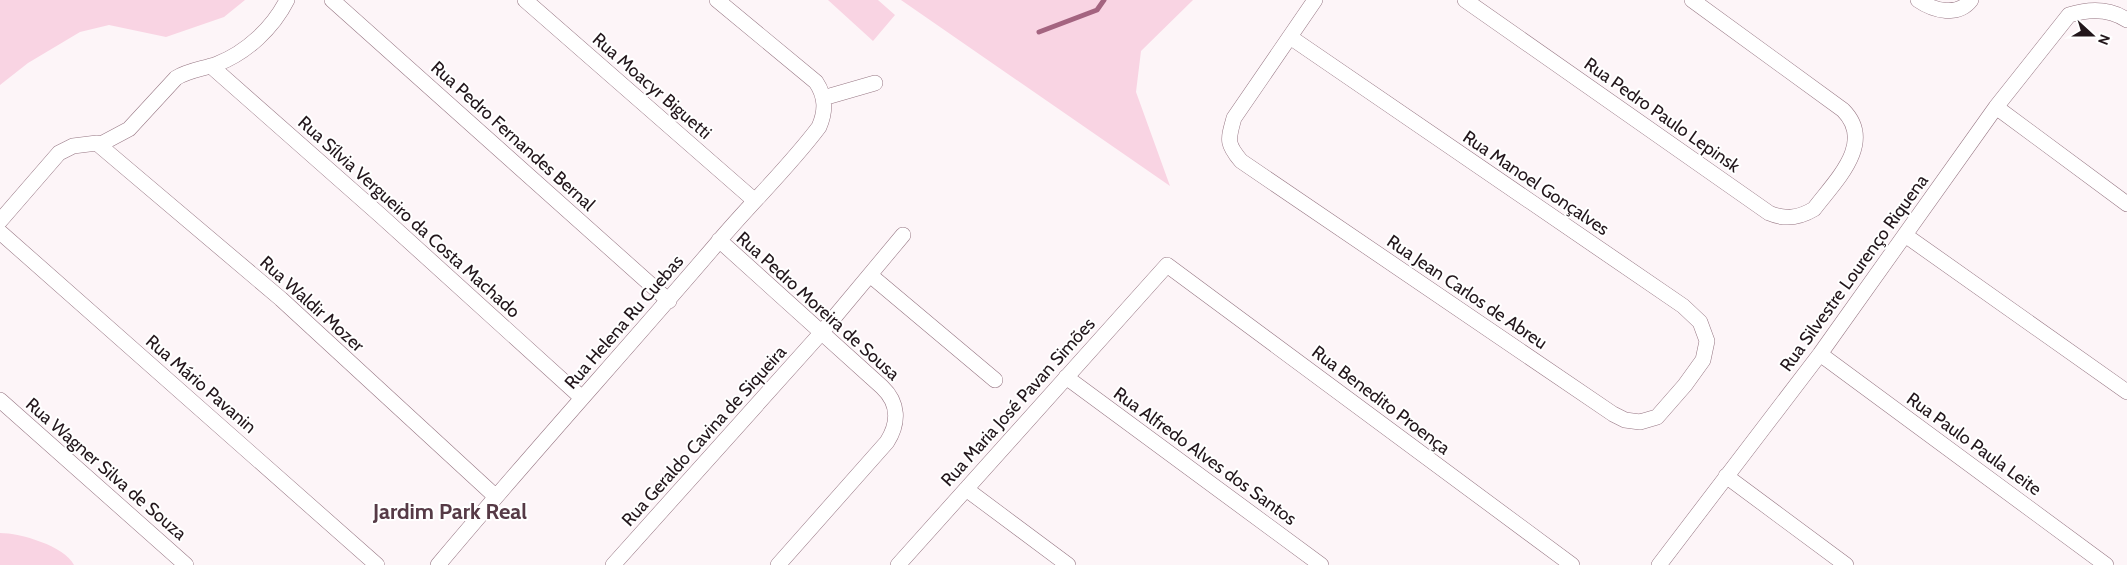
<svg xmlns="http://www.w3.org/2000/svg" width="2127" height="565" font-family="Cabin,sans-serif">
<style>
.green{fill:#f9d4e3}
.lines{fill:none;stroke-linecap:round;stroke-linejoin:round}
.stream{stroke:#a46480;stroke-width:5}
.street-casing{stroke:#977784;stroke-width:16}
.street{stroke:#fff;stroke-width:15}
.labels{text-anchor:middle;dominant-baseline:central;stroke-width:4;stroke-linejoin:round;paint-order:stroke}
.street-label{font-size:18px;fill:#22161b;stroke:#fff}
.district-label{font-size:22px;font-weight:bold;fill:#563a46;stroke:#fff}
</style>
<rect width="100%" height="100%" fill="#fdf5f8"/>
<path class="green" d="M0 0H245L224 17 166 37 109 25 80 32 28 63 0 85Z
M828 0H878L895 15 873 41Z
M901 0H1193L1141 51 1136 92 1170 186Z
M0 533C20 533 65 546 74 565H0Z"/>
<g class="lines">
<path class="stream" d="M1039 32 1097 10 1104 0"/>
<g class="street-casing">
<path id="street" d="M332 0 669 301
M525 0 754 200
M1465 0 1769 213C1785 220 1799 218 1814 209 1835 181 1876 143 1843 110L1692 0
M1918 0C1934 11 1958 17 1971 0
M1290 37 1683 306 1700 322 1707 341 1703 360 1685 385 1657 417 1640 422 1625 420 1613 414 1241 161C1226 143 1228 140 1234 118L1315 0
M211 66 380 215 582 398
M823 98 875 83
M1996 107 2127 204
M99 145 281 299 495 496
M0 221 59 153 73 146 97 143 99 145 129 129 176 78C189 70 203 69 217 64 246 53 273 28 287 0
M0 232 377 565
M1905 235 2127 392
M719 240 882 387C899 403 899 423 887 442L778 565
M870 275 995 380
M1820 354 2106 565
M1066 377 1321 565
M0 400 186 565
M1726 476 1846 565
M966 489 1068 565
M438 565C530 455 626 350 719 241 751 203 789 167 819 127 826 111 826 97 816 82L717 0
M613 565 822 332 903 235
M898 565 1167 265 1572 565
M1659 565 1820 354 1996 107 2069 15C2088 9 2109 8 2127 20"/>
</g>
<use href="#street" class="street"/>
</g>
<g class="labels">
<g class="street-label">
<text transform="translate(652 86) rotate(41)">Rua Moacyr Biguetti</text>
<text transform="translate(1662 115) rotate(35)">Rua Pedro Paulo Lepinsk</text>
<text transform="translate(513 136) rotate(42)">Rua Pedro Fernandes Bernal</text>
<text transform="translate(1536 183) rotate(34)">Rua Manoel Gonçalves</text>
<text transform="translate(409 217) rotate(42)">Rua Sílvia Vergueiro da Costa Machado</text>
<text transform="translate(1854 273) rotate(-54)">Rua Silvestre Lourenço Riquena</text>
<text transform="translate(1467 292) rotate(34)">Rua Jean Carlos de Abreu</text>
<text transform="translate(312 304) rotate(42)">Rua Waldir Mozer</text>
<text transform="translate(818 306) rotate(42)">Rua Pedro Moreira de Sousa</text>
<text transform="translate(624 322) rotate(-49)">Rua Helena Ru Cuebas</text>
<text transform="translate(201 384) rotate(41)">Rua Mário Pavanin</text>
<text transform="translate(1381 400) rotate(37)">Rua Benedito Proença</text>
<text transform="translate(1018 402) rotate(-48)">Rua Maria José Pavan Simões</text>
<text transform="translate(704 436) rotate(-48)">Rua Geraldo Cavina de Siqueira</text>
<text transform="translate(1974 444) rotate(36)">Rua Paulo Paula Leite</text>
<text transform="translate(1205 456) rotate(36)">Rua Alfredo Alves dos Santos</text>
<text transform="translate(106 469) rotate(41)">Rua Wagner Silva de Souza</text>
</g>
<g class="district-label">
<text x="450" y="511">Jardim Park Real</text>
</g>
</g>
<g transform="translate(2092 35) rotate(111)" stroke="#ffffff" stroke-width="4" paint-order="stroke">
<path d="M0-4L9 19L0 12L-9 19Z" fill="#22161b"/>
<text y="-8" font-size="14" font-weight="bold" text-anchor="middle" fill="#22161b">N</text>
</g>
</svg>
